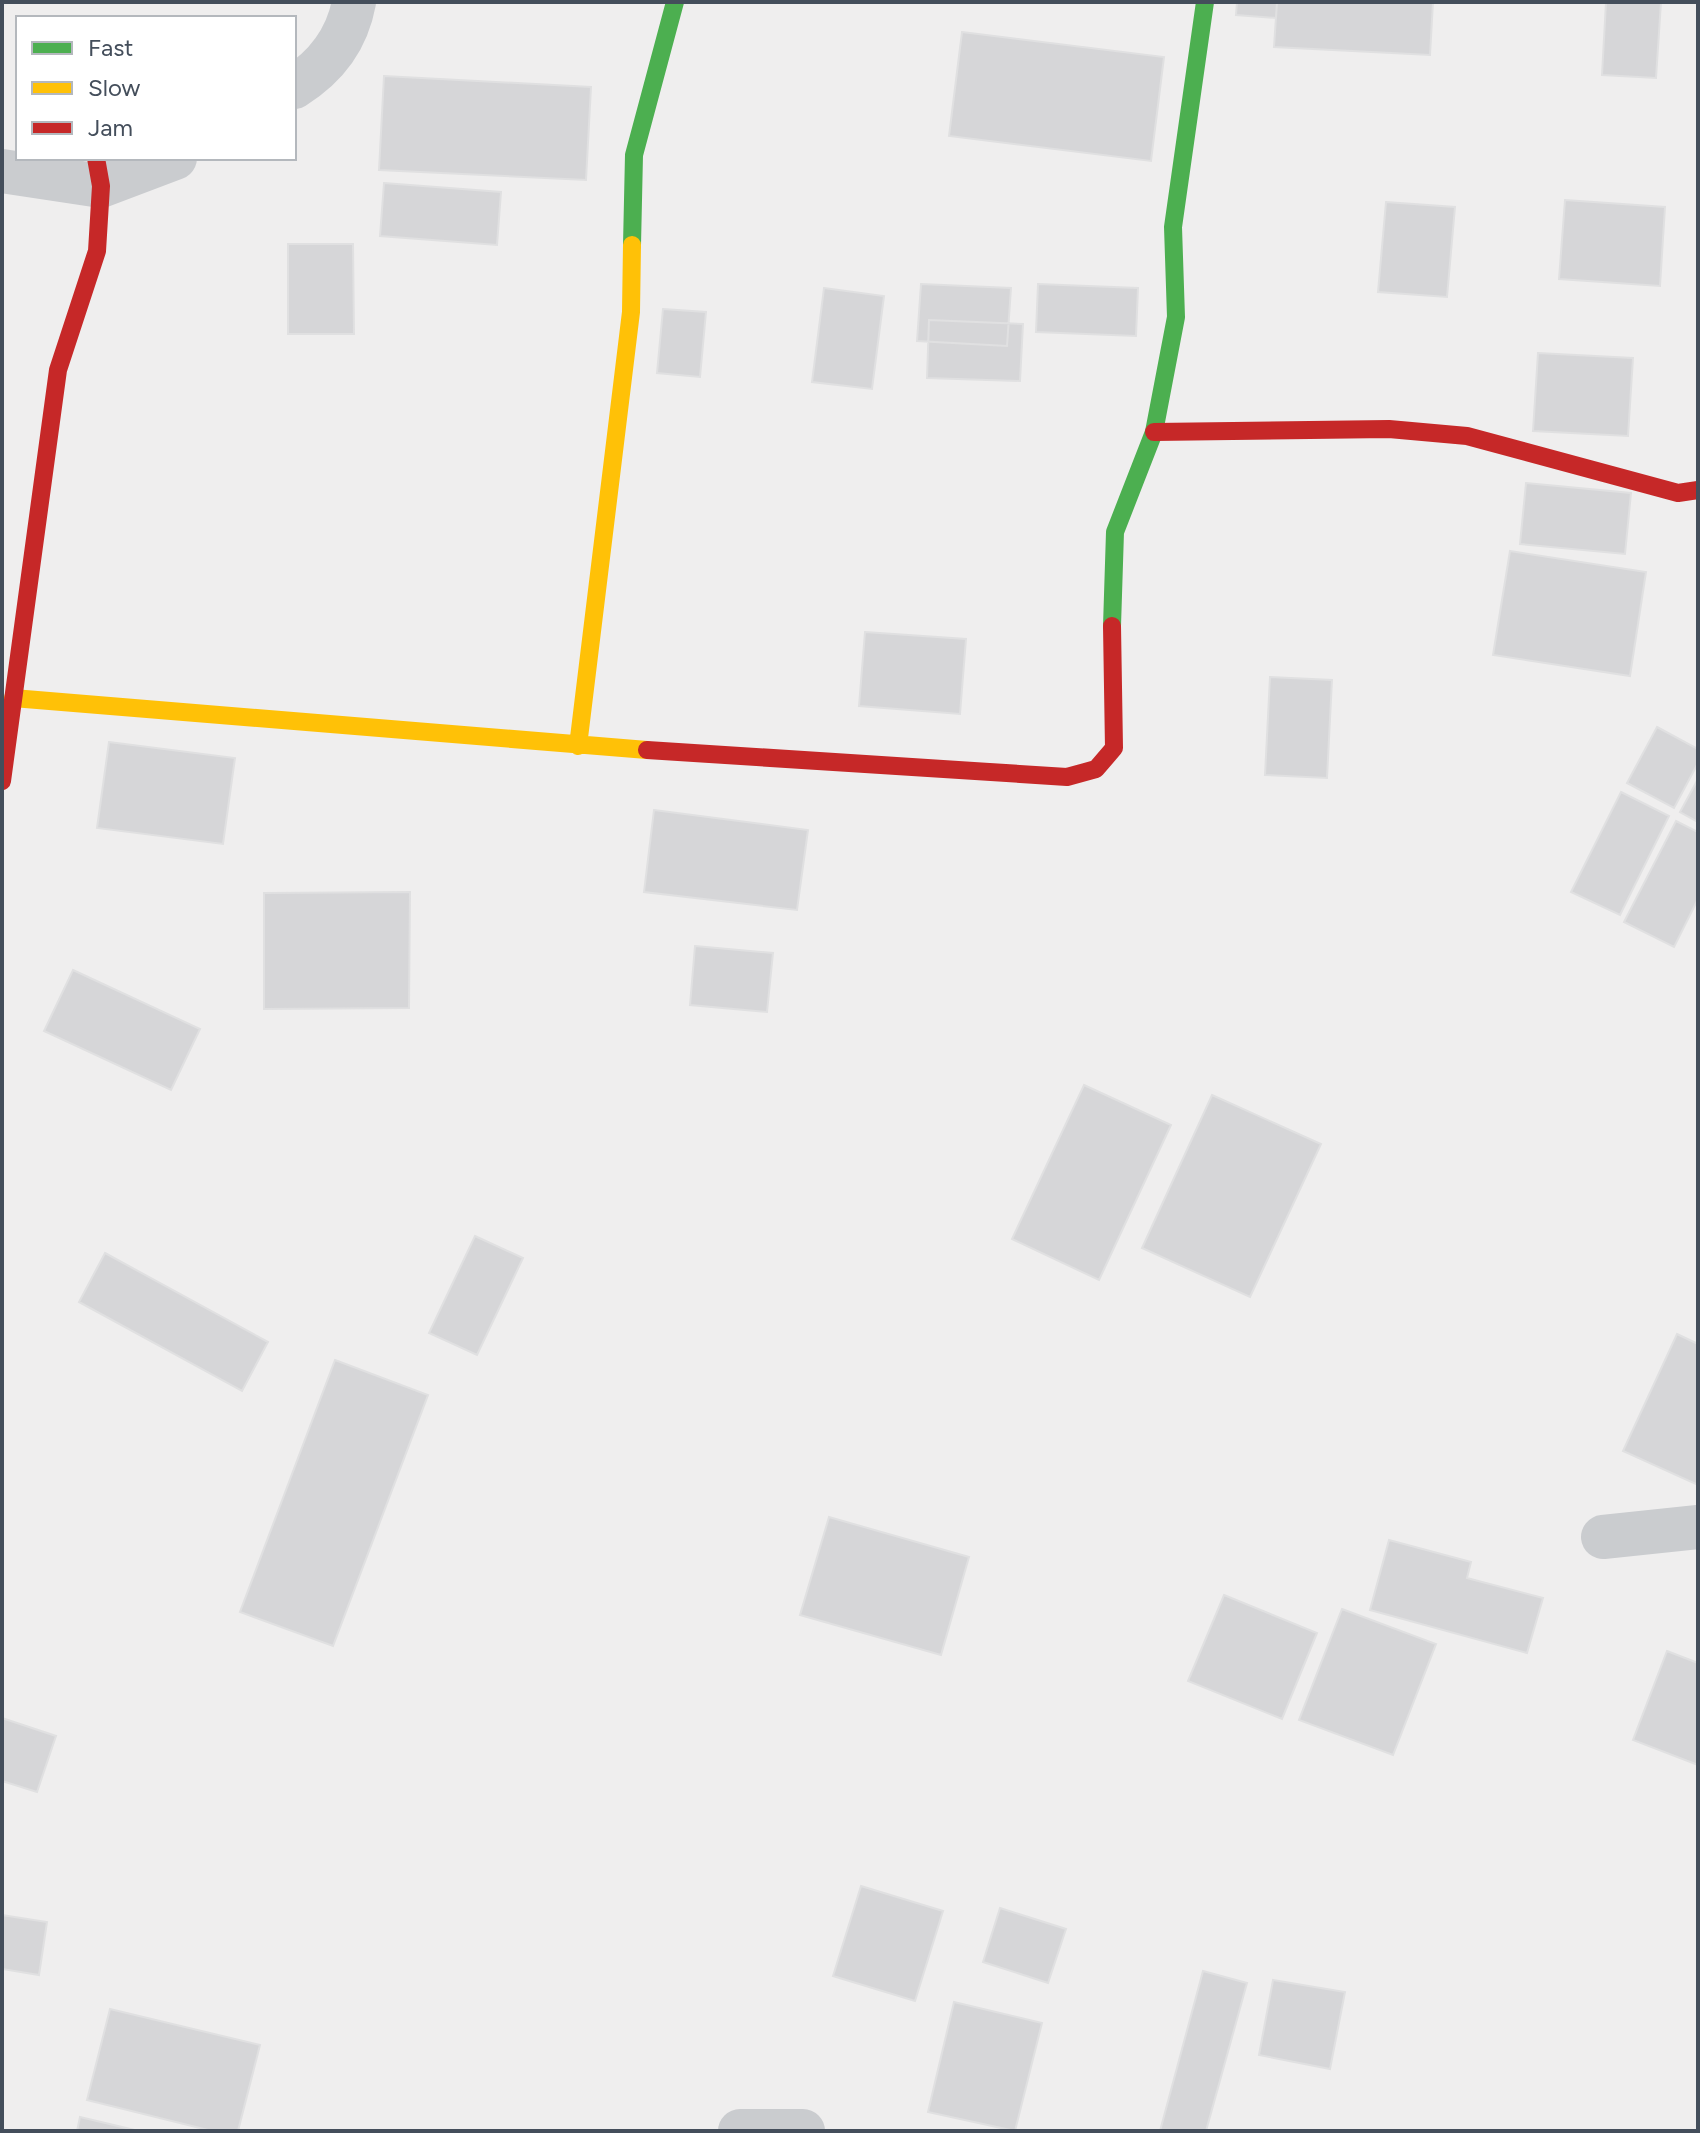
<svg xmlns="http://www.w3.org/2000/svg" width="1700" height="2133" font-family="Figtree,sans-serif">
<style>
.building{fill:#d6d6d8;stroke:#e0e0e1;stroke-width:2}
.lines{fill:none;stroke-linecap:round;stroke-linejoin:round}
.street{stroke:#cacccf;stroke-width:44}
.fast{stroke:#4caf50;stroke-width:18}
.slow{stroke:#ffc107;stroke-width:18}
.jam{stroke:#c62828;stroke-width:18}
</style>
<rect width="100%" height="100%" fill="#efeeee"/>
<path class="building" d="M1237 2H1277L1276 18 1236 15Z
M1277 2H1433L1430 55 1274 47Z
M1606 2H1661L1656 78 1602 75Z
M962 32 1164 57 1151 161 949 136Z
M384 76 591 87 586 180 379 170Z
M384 183 501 192 497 245 380 236Z
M1565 200 1665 207 1660 286 1559 279Z
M1386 202 1455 207 1447 297 1378 292Z
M288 244H353L354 334H288Z
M921 284 1011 288 1007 346 917 341Z
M1038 284 1138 288 1136 336 1036 332Z
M824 288 884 296 872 389 812 382Z
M663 309 706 312 700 377 657 373Z
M929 320 1023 324 1020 381 927 378Z
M1538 353 1633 358 1628 436 1533 431Z
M1526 483 1631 493 1625 554 1520 544Z
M1510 551 1646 572 1630 676 1493 655Z
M865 632 966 639 960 714 859 706Z
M1270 677 1332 680 1327 778 1265 775Z
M1657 727 1698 749V763L1674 808 1627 783Z
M109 742 235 758 223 844 97 828Z
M1698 779V822L1680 812Z
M1621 792 1669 816 1620 915 1571 892Z
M654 810 808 830 797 910 644 892Z
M1676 821 1698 832V899L1674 947 1624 922Z
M410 892 409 1008 264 1009V893Z
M695 946 773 953 767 1012 690 1005Z
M73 970 200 1029 171 1090 44 1031Z
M1084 1085 1171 1125 1099 1280 1012 1239Z
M1212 1095 1321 1144 1250 1297 1142 1248Z
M475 1236 523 1258 477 1355 429 1333Z
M105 1253 268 1342 242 1391 79 1302Z
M1677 1334 1698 1344V1485L1623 1451Z
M335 1360 428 1395 333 1646 240 1612Z
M829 1517 969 1557 941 1655 800 1615Z
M1389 1540 1471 1562 1467 1578 1543 1598 1527 1653 1370 1610Z
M1224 1595 1317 1633 1282 1719 1188 1681Z
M1342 1609 1436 1644 1393 1755 1299 1720Z
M1667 1651 1698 1663V1765L1633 1740Z
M2 1718 56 1736 37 1792 2 1781Z
M861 1886 943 1911 915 2001 833 1976Z
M1000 1908 1066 1929 1048 1983 983 1962Z
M2 1915 47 1922 39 1975 2 1969Z
M1203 1971 1247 1983 1206 2131H1160Z
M1273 1980 1345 1992 1330 2069 1259 2055Z
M954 2002 1042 2023 1015 2131 928 2112Z
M110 2009 260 2045 238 2131H212L87 2100Z
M80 2117 139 2131H77Z"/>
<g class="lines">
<path class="street" d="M294 87C326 67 347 40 354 2
M2 171 101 186 175 158
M1603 1537 1698 1527
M740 2131H803"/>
<path class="fast" d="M632 245 634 155 675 2
M1112 626 1115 532 1154 432 1176 317 1173 227 1205 2"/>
<path class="slow" d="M13 698 647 750
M578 746 631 312 632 245"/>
<path class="jam" d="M1154 432 1389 429 1467 436 1678 493 1698 490
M647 750 1067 777 1096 769 1114 748 1112 626
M2 781 58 370 97 251 101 186 96 158"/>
</g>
<rect width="1700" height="2133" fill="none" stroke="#444e5b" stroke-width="8"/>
<rect x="16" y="16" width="280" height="144" fill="#ffffff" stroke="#b4b8bd" stroke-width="2"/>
<rect x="32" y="42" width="40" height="12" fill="#4caf50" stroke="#b4b8bd" stroke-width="2"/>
<text x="88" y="56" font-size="24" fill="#444e5b">Fast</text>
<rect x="32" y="82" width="40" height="12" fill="#ffc107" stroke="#b4b8bd" stroke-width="2"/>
<text x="88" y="96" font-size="24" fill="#444e5b">Slow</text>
<rect x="32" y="122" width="40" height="12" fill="#c62828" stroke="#b4b8bd" stroke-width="2"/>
<text x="88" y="136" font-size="24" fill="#444e5b">Jam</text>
</svg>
